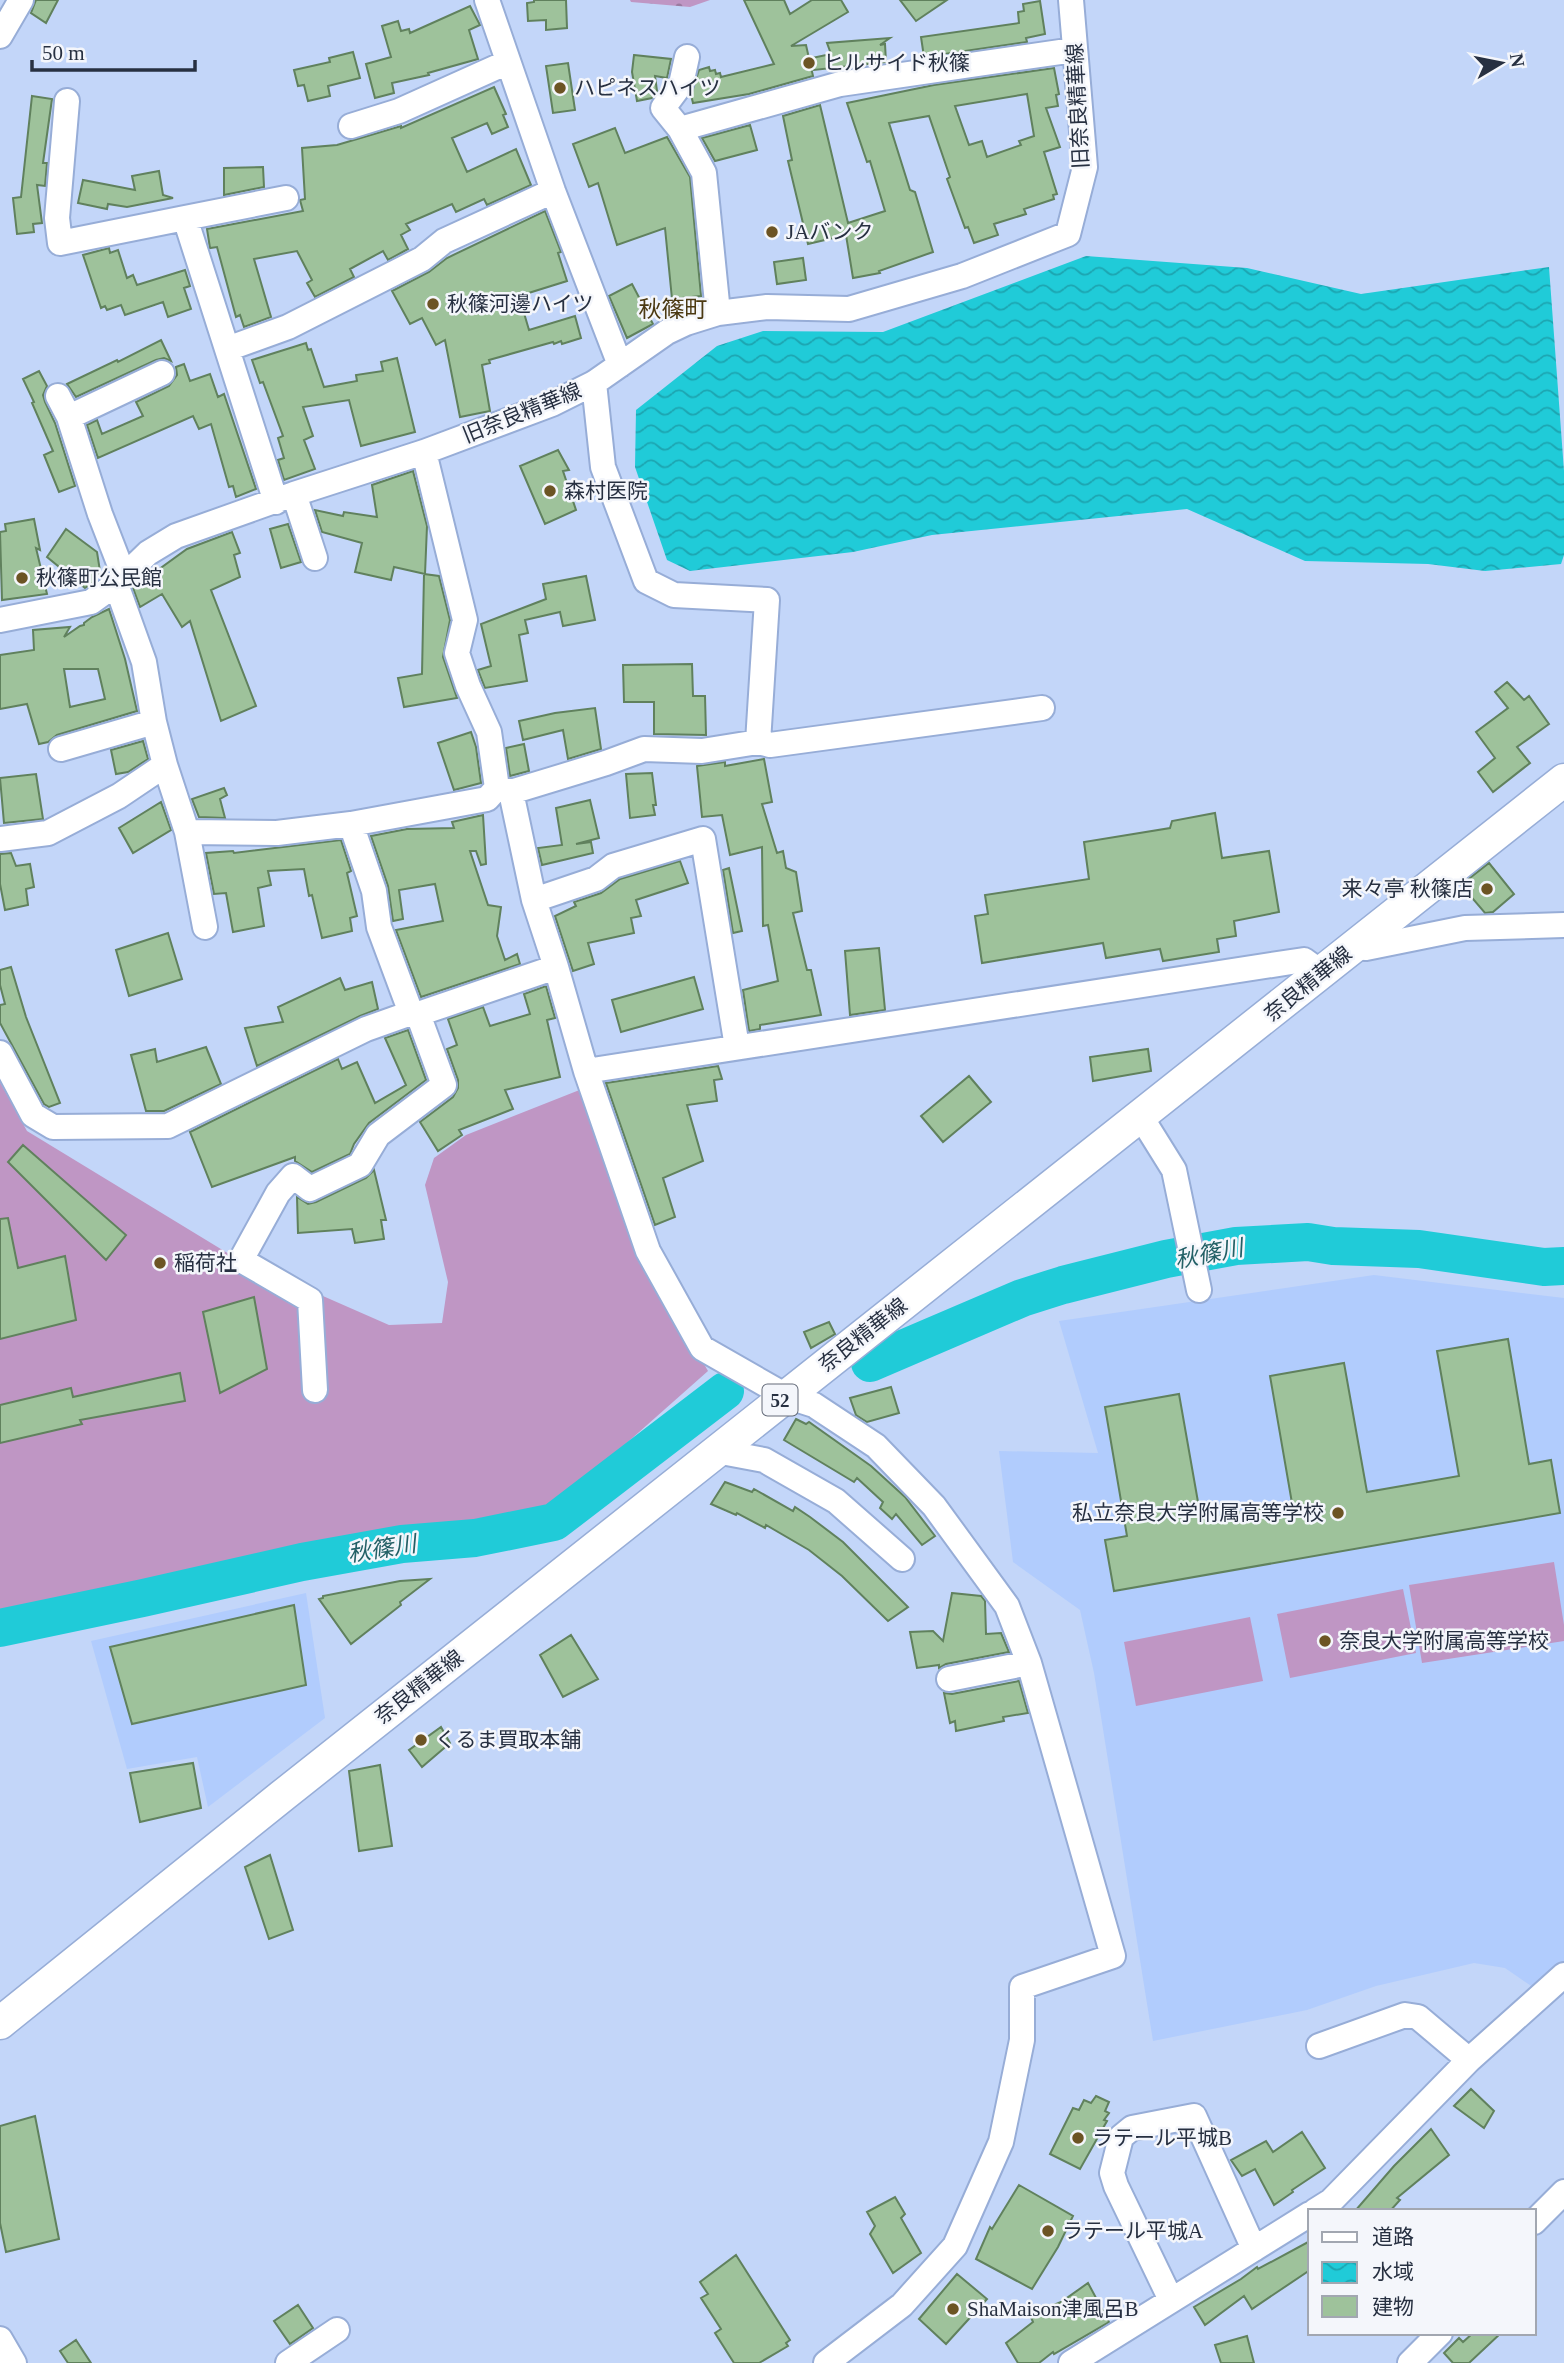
<svg xmlns="http://www.w3.org/2000/svg" width="1564" height="2363" font-family="'Times New Roman','Noto Sans JP',serif">
<style>
.built{fill:#b1ccfd}
.cemetery{fill:url(#cemetery-stones)}
.garden{fill:#bf96c4}
.water{fill:url(#water-waves)}
.lines{fill:none;stroke-linecap:round;stroke-linejoin:round}
.river{stroke:#20cbd8;stroke-width:38}
.building{fill:#9ec29b;stroke:#60815d;stroke-width:2;fill-rule:evenodd}
.minor-casing{stroke:#97add7;stroke-width:28}
.major-casing{stroke:#97add7;stroke-width:35}
.minor{stroke:#fff;stroke-width:24}
.major{stroke:#fff;stroke-width:32}
.poi-dot{fill:#6c5424;stroke:#f4f6fb;stroke-width:2.5}
.labels{text-anchor:middle;dominant-baseline:central;stroke-width:5;stroke-linejoin:round;paint-order:stroke}
.shield{fill:#f4f6fb;stroke:#646b79;stroke-width:2}
.shield-label{font-size:19px;font-weight:bold;fill:#273041}
.poi-label{font-size:21px;fill:#273041;stroke:#f4f6fb;text-anchor:start}
.street-label{font-size:21px;fill:#273041;stroke:#f4f6fb}
.neighbourhood-label{font-size:23px;fill:#4b3912;stroke:#f4f6fb}
.water-label{font-size:23px;font-style:italic;fill:#236066;stroke:#f4f6fb}
</style>
<defs>
<pattern id="cemetery-stones" width="16" height="16" patternUnits="userSpaceOnUse" patternTransform="scale(1.75)"><rect width="16" height="16" fill="#bf96c4"/><path d="M2 7V4a2 2 0 0 1 4 0v3zM10 15v-3a2 2 0 0 1 4 0v3z" fill="#9b7ba1"/></pattern>
<pattern id="water-waves" width="16" height="10" patternUnits="userSpaceOnUse" patternTransform="scale(1.75)"><rect width="16" height="10" fill="#20cbd8"/><path d="M0 5q4-4 8 0t8 0" fill="none" stroke="#1ca5b1"/></pattern>
</defs>
<rect width="100%" height="100%" fill="#c3d6f9"/>
<path class="built" d="M1374 1275 1564 1298V1966L1537 1990 1505 1968 1474 1963 1376 1986 1307 2010 1153 2041 1094 1673 1080 1610 1013 1562 999 1451 1098 1453 1059 1321Z
M306 1593 325 1718 208 1807 197 1757 127 1769 91 1641Z"/>
<path class="cemetery" d="M630 0H710L690 7 631 2Z"/>
<path class="garden" d="M0 1082 27 1131 234 1257 389 1325 442 1323 448 1282 425 1185 434 1158 466 1135 582 1089 644 1260 708 1371 551 1510 531 1518 363 1543 0 1619Z
M1554 1562 1564 1625V1641L1422 1663 1409 1585Z
M1403 1589 1416 1653 1290 1678 1277 1614Z
M1250 1617 1263 1681 1136 1706 1124 1642Z"/>
<path class="water" d="M1086 256 1247 268 1361 294 1549 267 1564 471V555L1561 564 1485 571 1428 564 1305 561 1187 509 932 535 853 552 690 571 667 560 635 467 636 410 717 346 763 331 883 332Z"/>
<g class="lines">
<path class="river" d="M870 1363 1022 1298 1063 1285 1166 1259 1236 1246 1308 1242 1333 1246 1419 1249 1544 1267 1564 1266
M0 1628 143 1598 302 1562 402 1544 475 1538 554 1522 725 1391"/>
</g>
<path class="building" d="M36 0H58L46 23 31 13Z
M534 0H566L567 28 546 30V20L528 21 527 3 534 2Z
M744 0H784L790 14 812 0H841L848 12 791 46 806 45 813 76 749 94 693 103 691 95 699 70 709 67 710 71 715 70 716 74 720 73 721 77 774 64Z
M900 0H947L916 21Z
M1040 1 1045 34 1026 38 1027 42 924 57 921 37 1019 23 1018 12 1024 11 1023 4Z
M470 6 480 25 469 30 478 59 428 73 429 75 392 83 394 93 375 98 366 64 391 57 382 26 398 21 401 31 409 29 410 33Z
M890 38 880 45 885 44 886 62 814 70 812 58 831 54 827 43Z
M353 52 360 78 328 86 330 96 308 101 304 85 298 86 294 70 330 62 329 58Z
M634 55 671 59 667 78 655 76 657 91 652 98 637 101 632 72Z
M568 63 575 110 553 113 546 66Z
M1054 68 1059 94 1056 95 1058 106 1046 108 1060 147 1044 152 1057 194 1053 195 1054 199 1024 209 1026 214 994 224 998 235 974 243 968 227 965 228 947 179 950 177 929 116 889 123 910 190 915 192 933 252 879 271 880 273 853 278 846 235 808 244 788 161 792 160 783 116 820 105 848 223 885 211 870 161 867 162 847 103 934 85ZM1027 94 1034 136 1019 141 1021 145 987 157 982 141 969 145 955 106Z
M494 87 506 114 503 115 508 127 492 134 487 123 452 138 467 172 516 149 531 185 487 205 484 199 456 212 452 204 406 224 410 230 401 235 408 249 388 260 383 251 350 269 354 277 315 297 307 283 312 280 297 251 254 259 271 317 244 327 240 315 236 317 217 247 210 248 207 229 303 211 300 200 305 199 302 148 337 145 401 126V128Z
M32 96 52 99 43 163H47L45 186 37 185 42 223 33 224 34 232 17 234 13 198 21 197Z
M750 125 757 150 715 161 702 138Z
M615 128 625 153 667 137 690 177 701 296 672 299 665 228 617 245 598 183 589 187 573 144Z
M263 167 264 187 224 195V168Z
M159 171 163 195 173 198 127 207 108 204 107 209 78 203 83 180 135 190 132 176Z
M545 211 561 252 558 253 567 281 519 296 529 330 575 316 581 338 562 344 561 341 554 344 553 342 489 360 490 363 482 365 490 411 460 417 445 340 436 345 422 318 410 324 392 291 429 272 447 258Z
M109 248 110 253 118 250 127 278 133 275 137 285 185 270 190 286 184 288 191 309 168 317 163 302 125 315 121 305 107 310 105 306 101 308 83 255Z
M803 258 806 280 777 284 774 262Z
M632 284 653 324 627 338 609 296Z
M161 340 171 361 164 358 156 360 76 397 67 384 117 360 118 362Z
M306 343 308 350 311 349 324 387 357 381 356 375 383 371 381 362 397 358 415 432 361 446 349 400 303 407 313 436 304 440 315 469 284 480 278 460 284 458 278 438 283 436 263 382 260 383 252 360Z
M184 364 190 381 210 374 218 397 224 394 256 489 236 497 233 486 229 487 211 424 199 429 193 416 98 458 87 425 97 420 102 434 143 416 136 402 169 386 177 375 176 367Z
M39 371 47 386 43 395 45 402 55 423 75 486 59 492 44 455 53 451 32 403 34 402 23 379Z
M558 450 569 470 563 471 576 510 545 524 520 466Z
M413 471 427 526 425 574 394 567 391 580 355 572 362 543 322 532 315 510 343 516 344 512 377 517 372 485Z
M34 519 40 550 36 548 47 594 2 600 0 532 6 531 5 524Z
M288 524 301 562 281 568 270 529Z
M66 529 97 552 100 571 95 581 85 588 47 557Z
M232 532 240 553 234 555 240 577 211 590 256 706 221 721 190 621 182 627 162 594 140 607 133 588 187 549Z
M424 574 439 576 450 620 443 657 457 698 404 707 398 678 422 674Z
M586 576 595 620 563 626 560 612 525 620 528 633 519 635 527 681 485 688 478 670 491 666 481 624 546 599 543 584Z
M109 609 125 659 137 711 57 735 48 742 39 744 27 704 0 709V655L34 650 33 630 70 627 64 637 80 626 84 625V623L92 617ZM64 669H98L105 699 70 707Z
M692 664 693 696H705L706 735 654 734V702H624L623 665Z
M1507 682 1524 700 1529 696 1549 724 1517 747 1530 763 1493 792 1478 772 1495 758 1476 732 1508 708 1495 692Z
M595 708 601 749 568 759 563 730 523 740 519 721 555 713Z
M471 732 476 747 481 783 454 790 438 743Z
M143 741 148 759 128 772 116 774 111 750Z
M524 744 529 771 510 776 506 748Z
M764 759 772 802 762 804 777 853 783 851 786 868 796 872 802 911 793 913 807 970H811L821 1015 760 1025V1029L749 1031 743 990 778 981 768 925 763 926 762 847 730 855 722 815 702 817 697 766 725 762V766Z
M652 773 656 805H653L655 815 630 818 626 774Z
M36 774 43 819 4 823 0 778Z
M224 788 227 795 220 799 225 818 199 817 192 799Z
M590 800 599 838 576 844 591 842 593 853 542 865 538 848 562 845 556 808Z
M161 802 171 830 133 853 119 828Z
M1215 813 1222 858 1269 851 1279 912 1234 921 1236 936 1217 939 1219 952 1163 961 1160 949 1106 958 1103 943 982 963 975 916 988 914 985 895 1089 879 1084 842 1170 828 1172 821Z
M483 815 486 864 481 865 476 851H470L488 905 501 907 497 936 505 960 517 954 520 964 421 997 396 930 443 921 435 884 399 890 403 919 393 921 388 886 371 836 407 829 454 828 452 822Z
M341 840 351 871 347 873 357 916 350 918 352 931 322 938 312 895 309 896 304 869 268 871 271 885 258 888 264 926 233 932 226 893 214 894 206 853 233 851 234 853Z
M11 853 16 866 30 864 34 887 26 889 28 905 5 910 0 884V854Z
M680 861 688 883 636 900 641 916 631 918 634 933 588 943 594 964 573 971 555 916 576 906 574 902 601 893 620 879Z
M1489 863 1514 894 1493 912 1485 913 1461 885Z
M729 868 742 931 733 933 723 870Z
M168 933 182 979 129 996 116 950Z
M879 948 885 1010 850 1015 845 951Z
M11 967 26 1017 60 1103 49 1107 44 1104 0 1023V1005L5 1004 0 985V970Z
M694 977 703 1009 621 1032 612 1000Z
M340 978 345 990 372 982 378 1009 360 1016 257 1066 245 1028 283 1022 278 1007Z
M546 986 555 1018 547 1020 560 1077 505 1090 513 1109 459 1130 462 1135 438 1151 420 1122 453 1097 458 1088V1080L447 1049 457 1045 448 1019 483 1007 490 1026 530 1014 524 994Z
M408 1030 426 1080 369 1123 354 1144 350 1154 312 1172 295 1161V1157L212 1187 190 1132 338 1059 342 1069 357 1062 375 1103 406 1085 385 1038Z
M206 1047 221 1084 164 1111H146L131 1055 155 1049 157 1062Z
M1148 1049 1151 1071 1093 1081 1090 1057Z
M718 1066 722 1079 714 1080 717 1101 687 1105 703 1161 663 1178 675 1217 655 1225 606 1083Z
M969 1076 991 1102 943 1142 921 1116Z
M23 1145 126 1235 106 1260 8 1162Z
M374 1170 386 1220H381L384 1239 355 1243 352 1229 298 1233 297 1197 308 1204 316 1202 366 1178Z
M8 1218 18 1268 65 1256 76 1320 0 1339V1219Z
M254 1297 267 1369 220 1393 203 1312Z
M829 1322 835 1334 811 1348 804 1332Z
M1508 1339 1529 1464 1551 1460 1560 1513 1114 1591 1105 1540 1127 1536 1105 1407 1179 1394 1201 1519 1292 1503 1270 1376 1344 1363 1367 1492 1459 1476 1437 1351Z
M180 1373 185 1401 80 1420 82 1424 0 1443V1405L71 1388 73 1397Z
M891 1387 899 1413 867 1422 856 1415 850 1398Z
M796 1419 806 1424 809 1422 871 1466 905 1497 935 1536 922 1545 896 1514 892 1519 880 1508 883 1502 857 1478 854 1482 784 1440Z
M725 1482 752 1492 754 1489 793 1511 795 1507 810 1517 843 1542 908 1607 888 1621 842 1576 809 1550 766 1525 765 1528 737 1513 736 1515 711 1504Z
M430 1579 400 1602 401 1605 351 1644 319 1599 323 1598V1596L400 1581Z
M952 1593 981 1596 985 1601 986 1634 1001 1633 1009 1652 946 1664 939 1668V1665L917 1668 910 1632 933 1631 943 1641Z
M294 1605 306 1685 132 1724 110 1647Z
M571 1635 598 1679 563 1697 540 1655Z
M1019 1681 1028 1713 1003 1717 1004 1721 956 1731 955 1721 950 1723 944 1693 952 1694Z
M441 1727 450 1743 422 1767 409 1750Z
M193 1763 201 1808 140 1822 130 1773Z
M380 1765 392 1846 359 1851 349 1771Z
M270 1855 293 1930 269 1939 245 1867Z
M1471 2089 1494 2111 1484 2128 1454 2106Z
M1096 2096 1109 2102 1105 2111 1109 2113 1104 2120 1107 2121 1080 2169 1050 2154 1073 2108 1079 2110 1084 2100 1091 2103Z
M35 2116 59 2239 6 2252 0 2223V2126Z
M1431 2129 1449 2155 1397 2198 1400 2200 1390 2211H1355L1394 2166Z
M1302 2132 1325 2168 1292 2190 1293 2192 1274 2205 1255 2169 1242 2176 1231 2160 1266 2141 1273 2152Z
M1019 2185 1073 2216 1058 2247 1032 2289 976 2259 990 2227 992 2229Z
M895 2197 905 2214 901 2218 921 2253 893 2273 870 2234 875 2226 867 2212Z
M1310 2241V2270L1252 2309 1244 2296 1205 2325 1194 2307 1241 2279 1257 2267 1258 2269Z
M736 2255 790 2340 786 2343 788 2346 759 2363H734L715 2333 721 2329 701 2298 708 2294 700 2282Z
M957 2274 987 2299 946 2344 919 2319Z
M1088 2283 1109 2322 1054 2354 1053 2352 1039 2363H1018L1006 2343 1033 2322 1030 2315 1061 2302Z
M298 2305 313 2328 290 2344 274 2321Z
M1473 2333H1501L1469 2363H1453L1444 2353 1459 2338 1463 2342Z
M1247 2336 1254 2363H1221L1215 2345Z
M76 2340 91 2363H68L60 2351Z"/>
<g class="lines">
<g class="minor-casing">
<path id="minor" d="M487 0 553 191 620 365
M0 36 21 0
M687 57 681 84 663 108 680 129 704 173 718 313
M67 101 57 218 60 243 185 218 276 502
M351 126 399 111 508 62
M680 129 840 84 1074 50
M185 218 286 198
M227 349 288 327 422 259 444 241 553 191
M58 396 69 417 100 514 124 576
M69 417 162 373
M424 452 465 620 457 653 468 686 489 732 497 788 511 792 534 900 556 967 586 1071 648 1251 702 1348 786 1396 814 1405 876 1446 934 1506 1007 1606 1029 1663 1113 1956 1022 1987V2040L1001 2142 955 2246 902 2305 826 2363
M294 494 315 558
M116 584 144 662 154 722 165 765 187 832 277 833 351 824 487 799 497 788
M0 620 91 602 116 584 148 553 176 536 294 494 424 452 552 404 594 383 667 332 686 323 718 313 767 307 849 309 962 276 1068 234 1085 167 1071 0
M758 742 770 745 1042 708
M61 749 154 722
M511 792 606 763 644 749 702 751 758 742 767 600 674 595 646 581 603 467 594 383
M351 824 374 891 379 927 411 1013
M187 832 205 927
M0 839 48 833 119 796 165 765
M534 900 596 879 613 866 703 839 737 1047
M1353 947 1366 948 1465 928 1564 925
M0 1053 33 1115 53 1127 168 1126 366 1029 411 1013 418 1014 556 967
M586 1071 1304 960 1322 973
M1141 1117 1174 1170 1199 1290
M315 1390 310 1300 241 1260 278 1193 293 1176 310 1189 360 1165 378 1135 444 1085 418 1014
M716 1451 764 1460 836 1501 902 1559
M949 1679 1029 1663
M1319 2046 1405 2015 1418 2017 1469 2060
M1315 2211 1331 2201 1469 2060 1564 1975
M1534 2222 1564 2192
M1171 2300 1116 2186 1112 2173 1121 2137 1132 2128 1194 2116 1254 2249
M0 2339 14 2363
M288 2363 337 2330
M1071 2363 1310 2214
M1410 2363 1440 2333"/>
</g>
<g class="major-casing">
<path id="major" d="M0 2023 282 1796 1564 780"/>
</g>
<use href="#minor" class="minor"/>
<use href="#major" class="major"/>
</g>
<g class="poi-dot">
<circle cx="809" cy="63" r="7"/>
<circle cx="560" cy="88" r="7"/>
<circle cx="772" cy="232" r="7"/>
<circle cx="433" cy="304" r="7"/>
<circle cx="550" cy="491" r="7"/>
<circle cx="22" cy="578" r="7"/>
<circle cx="1487" cy="889" r="7"/>
<circle cx="160" cy="1263" r="7"/>
<circle cx="1338" cy="1513" r="7"/>
<circle cx="1325" cy="1641" r="7"/>
<circle cx="421" cy="1740" r="7"/>
<circle cx="1078" cy="2138" r="7"/>
<circle cx="1048" cy="2231" r="7"/>
<circle cx="953" cy="2309" r="7"/>
</g>
<g class="labels">
<rect class="shield" x="762.5" y="1384.5" width="35" height="31" rx="5"/>
<g class="shield-label">
<text x="780" y="1400">52</text>
</g>
<g class="poi-label">
<text x="823" y="63">ヒルサイド秋篠</text>
<text x="574" y="88">ハピネスハイツ</text>
<text x="786" y="232">JAバンク</text>
<text x="447" y="304">秋篠河邊ハイツ</text>
<text x="564" y="491">森村医院</text>
<text x="36" y="578">秋篠町公民館</text>
<text x="1473" y="889" text-anchor="end">来々亭 秋篠店</text>
<text x="174" y="1263">稲荷社</text>
<text x="1324" y="1513" text-anchor="end">私立奈良大学附属高等学校</text>
<text x="1339" y="1641">奈良大学附属高等学校</text>
<text x="435" y="1740">くるま買取本舗</text>
<text x="1092" y="2138">ラテール平城B</text>
<text x="1062" y="2231">ラテール平城A</text>
<text x="967" y="2309">ShaMaison津風呂B</text>
</g>
<g class="street-label">
<text transform="translate(1078 106) rotate(-93)">旧奈良精華線</text>
<text transform="translate(522 413) rotate(-22)">旧奈良精華線</text>
<text transform="translate(1308 984) rotate(-39)">奈良精華線</text>
<text transform="translate(863 1335) rotate(-38)">奈良精華線</text>
<text transform="translate(419 1687) rotate(-38)">奈良精華線</text>
</g>
<g class="neighbourhood-label">
<text x="673" y="309">秋篠町</text>
</g>
<g class="water-label">
<text transform="translate(1209 1254) rotate(-11)">秋篠川</text>
<text transform="translate(382 1549) rotate(-9)">秋篠川</text>
</g>
</g>
<rect x="1308" y="2209" width="228" height="126" fill="#f4f6fb" stroke="#a2a7b1" stroke-width="2"/>
<rect x="1322" y="2232" width="35" height="10" fill="#ffffff" stroke="#a2a7b1" stroke-width="2"/>
<text x="1372" y="2244" font-size="21" fill="#273041">道路</text>
<rect x="1322" y="2262" width="35" height="21" fill="url(#water-waves)" stroke="#a2a7b1" stroke-width="2"/>
<text x="1372" y="2279" font-size="21" fill="#273041">水域</text>
<rect x="1322" y="2296" width="35" height="21" fill="#9ec29b" stroke="#a2a7b1" stroke-width="2"/>
<text x="1372" y="2314" font-size="21" fill="#273041">建物</text>
<g transform="translate(1501 63) rotate(80)" stroke="#f4f6fb" stroke-width="5" paint-order="stroke">
<path d="M0-5L12 26L0 18L-12 26Z" fill="#273041"/>
<text y="-10" font-size="19" font-weight="bold" text-anchor="middle" fill="#273041">N</text>
</g>
<path d="M32 60v10h163v-10" fill="none" stroke="#273041" stroke-width="3.5"/>
<text x="42" y="60" font-size="21" fill="#273041" stroke="#f4f6fb" stroke-width="5" paint-order="stroke">50 m</text>
</svg>
